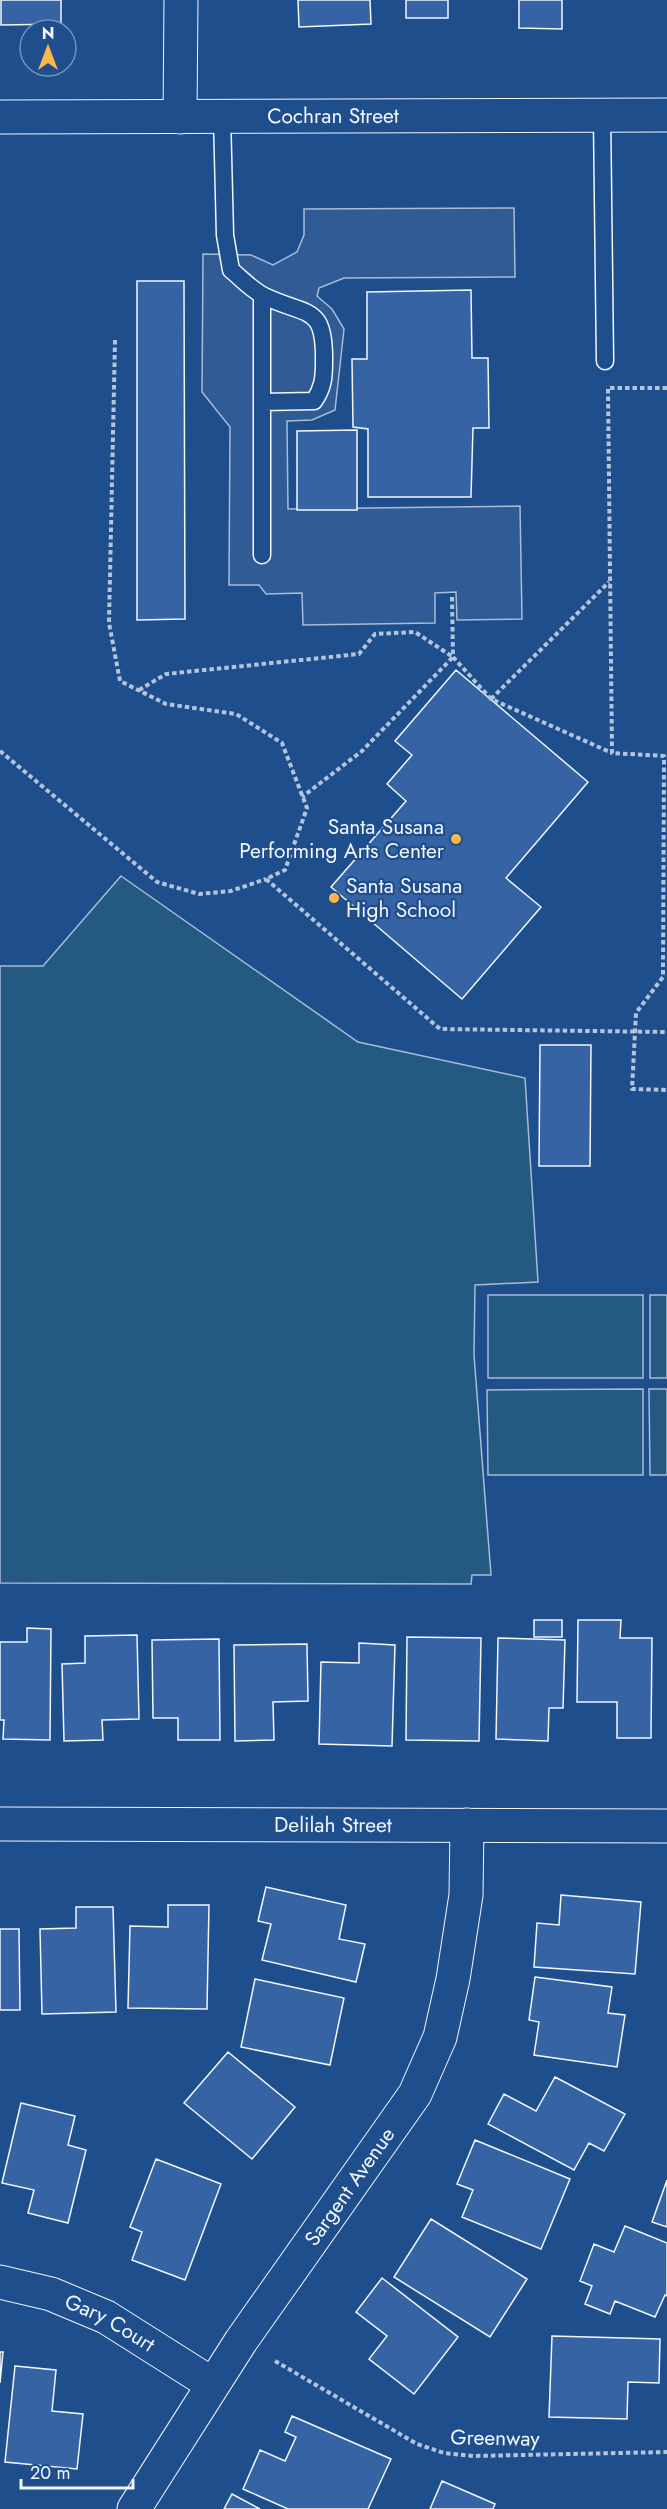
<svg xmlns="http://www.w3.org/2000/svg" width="667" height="2509" font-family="Jost,sans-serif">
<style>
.green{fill:#245a82;stroke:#a8bbd7;stroke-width:1.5}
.parking{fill:#305b95;stroke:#a8bbd7;stroke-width:1.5}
.building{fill:#3563a3;stroke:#f2f6ff;stroke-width:1.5}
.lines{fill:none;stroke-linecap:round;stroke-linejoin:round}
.lane-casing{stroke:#f2f6ff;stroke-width:19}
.street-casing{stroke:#f2f6ff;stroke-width:35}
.secondary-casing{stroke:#f2f6ff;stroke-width:35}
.path{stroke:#b3c4dc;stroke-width:4;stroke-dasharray:4.5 3;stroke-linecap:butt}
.lane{stroke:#1f4e8c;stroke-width:16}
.street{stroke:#1f4e8c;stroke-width:33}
.secondary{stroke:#1f4e8c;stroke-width:33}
.poi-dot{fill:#ffb74d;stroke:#1f4e8c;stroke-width:2}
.labels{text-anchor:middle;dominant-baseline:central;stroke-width:4.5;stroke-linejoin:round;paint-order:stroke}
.street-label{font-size:21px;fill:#f2f6ff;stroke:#1f4e8c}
.poi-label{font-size:21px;fill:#f2f6ff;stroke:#1f4e8c;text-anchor:end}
</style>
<rect width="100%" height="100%" fill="#1f4e8c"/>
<path class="green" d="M121 876 358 1042 525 1078 538 1282 475 1285 474 1355 491 1575H472L471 1584 0 1583V966H43Z
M488 1295H643V1378H488Z
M650 1295H667V1378H650Z
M643 1389V1475H488L487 1390Z
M649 1389H667V1475H650Z"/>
<path class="parking" d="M514 208 515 277 344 278 319 288 317 296 332 309 344 329 335 410 312 420 287 421 288 509 520 506 522 619 457 620 456 592 435 593V623L303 625 302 593 266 594 259 585H229L230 427 202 392 203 254 251 255 273 265 297 252 304 235V209Z"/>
<path class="building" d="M1 0H61V24L1 25Z
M298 0H370L371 24 299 27Z
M406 0H448V18H406Z
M519 0H562V29L519 28Z
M137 281H184L185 619 137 620Z
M471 290 472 358H488L489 428H473L471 497H368V429L353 427 352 359H367V292Z
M357 430V510H297V431Z
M456 670 588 782 506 878 541 907 462 999 331 887 406 801 387 784 412 755 395 741Z
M540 1045H591L590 1166H539Z
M534 1620H562V1637H534Z
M578 1620H621L620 1638H652L651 1738H617V1702H577Z
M27 1628 51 1629 50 1740 3 1739 4 1720H0V1642H27Z
M137 1635 139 1719 102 1720 103 1740 64 1741 62 1664 85 1663V1636Z
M407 1637 481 1638 479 1741 406 1740Z
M498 1638 565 1640 563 1708H549L548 1741 496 1739Z
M219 1639 220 1740H178V1718H153L152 1640Z
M359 1643 395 1645 392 1746 319 1744 321 1662 359 1663Z
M307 1644 308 1701 273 1702 274 1740 235 1741 234 1645Z
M266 1887 346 1905 339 1939 365 1944 356 1982 262 1960 271 1924 258 1921Z
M561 1895 641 1902 635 1974 534 1967 537 1923 559 1925Z
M168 1905H209L207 2009 128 2008 130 1926 168 1927Z
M76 1907H113L116 2012 42 2014 40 1929 76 1928Z
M0 1929H19L20 2010H0Z
M535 1977 612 1987 608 2013 625 2015 617 2067 534 2055 539 2022 529 2020Z
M255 1979 344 1998 330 2065 241 2047Z
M228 2052 295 2107 252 2159 184 2103Z
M555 2077 625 2114 604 2151 589 2143 574 2170 488 2124 504 2094 536 2111Z
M21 2103 75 2116 68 2145 86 2150 68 2223 28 2213 34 2190 2 2183Z
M475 2140 570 2179 541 2249 462 2217 473 2190 457 2184Z
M156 2159 221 2184 185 2280 132 2260 142 2232 130 2227Z
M667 2180V2227L652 2222Z
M431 2219 527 2279 490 2337 394 2277Z
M625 2226 667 2243V2296L665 2295 655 2317 615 2301 610 2314 585 2304 592 2286 580 2281 594 2244 614 2252Z
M382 2278 458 2337 414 2394 369 2359 387 2336 356 2312Z
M552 2336 660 2339 659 2383 628 2382 627 2419 549 2417Z
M0 2352H3L0 2383Z
M15 2366 56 2370 52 2411 83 2414 77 2469 5 2462Z
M292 2416 391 2459 368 2509H288L243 2489 260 2450 285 2461 296 2437 285 2432Z
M442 2481 495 2504 493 2509H430Z
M232 2494 260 2509H224Z"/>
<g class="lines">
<g class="lane-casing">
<path id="lane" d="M602 115 605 361
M222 116 225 235 231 270C242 279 252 290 264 296 308 317 325 304 324 362 324 378 323 388 314 401L262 402
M262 295V555"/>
</g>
<g class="street-casing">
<g id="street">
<path d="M180 117 181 0"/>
<path id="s1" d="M0 1824 667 1826"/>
<path id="s2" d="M0 2282 51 2294 106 2317 212 2384"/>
<path id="s3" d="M134 2509 241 2341 415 2094 440 2037 453 1979 466 1895 467 1825"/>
</g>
</g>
<g class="secondary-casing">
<g id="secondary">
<path id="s4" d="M0 117 667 115"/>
</g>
</g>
<path class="path" d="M115 340 109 623 120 681 166 704 236 714 282 743 307 808 285 870 266 879 440 1029 667 1032
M667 388H608L612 753 664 756 663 977 636 1013 632 1089 667 1090
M452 597 453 657 491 699 612 753
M139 690 166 674 359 654 375 634 415 632 453 657 362 751 302 797
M491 699 609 582
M0 751 157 882 199 894 231 891 266 879
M275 2361 417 2444 444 2453 474 2456 667 2452"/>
<use href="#lane" class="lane"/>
<use href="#street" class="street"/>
<use href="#secondary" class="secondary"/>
</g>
<g class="poi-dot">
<circle cx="456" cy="839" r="6"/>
<circle cx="334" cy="898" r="6"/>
</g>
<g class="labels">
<g class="street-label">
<text stroke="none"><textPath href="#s4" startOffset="333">Cochran Street</textPath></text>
<text stroke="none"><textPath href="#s1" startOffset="333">Delilah Street</textPath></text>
<text stroke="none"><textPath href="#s3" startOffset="388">Sargent Avenue</textPath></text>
<text stroke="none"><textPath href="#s2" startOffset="118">Gary Court</textPath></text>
<text transform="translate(495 2438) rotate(1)">Greenway</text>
</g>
<g class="poi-label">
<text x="444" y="827">Santa Susana<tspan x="444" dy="24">Performing Arts Center</tspan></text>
<text x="346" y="886" text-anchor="start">Santa Susana<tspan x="346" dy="24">High School</tspan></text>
</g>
</g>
<g transform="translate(48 48)"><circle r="28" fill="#1f4e8c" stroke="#7391ba" stroke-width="1.5"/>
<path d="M0-4.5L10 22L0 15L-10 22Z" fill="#ffb74d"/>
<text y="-9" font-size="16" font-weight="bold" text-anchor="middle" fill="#f2f6ff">N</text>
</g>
<path d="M21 2479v9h112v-9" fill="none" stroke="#f2f6ff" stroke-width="3"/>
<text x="30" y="2479" font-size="18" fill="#f2f6ff" stroke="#1f4e8c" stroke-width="4.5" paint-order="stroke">20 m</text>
</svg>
